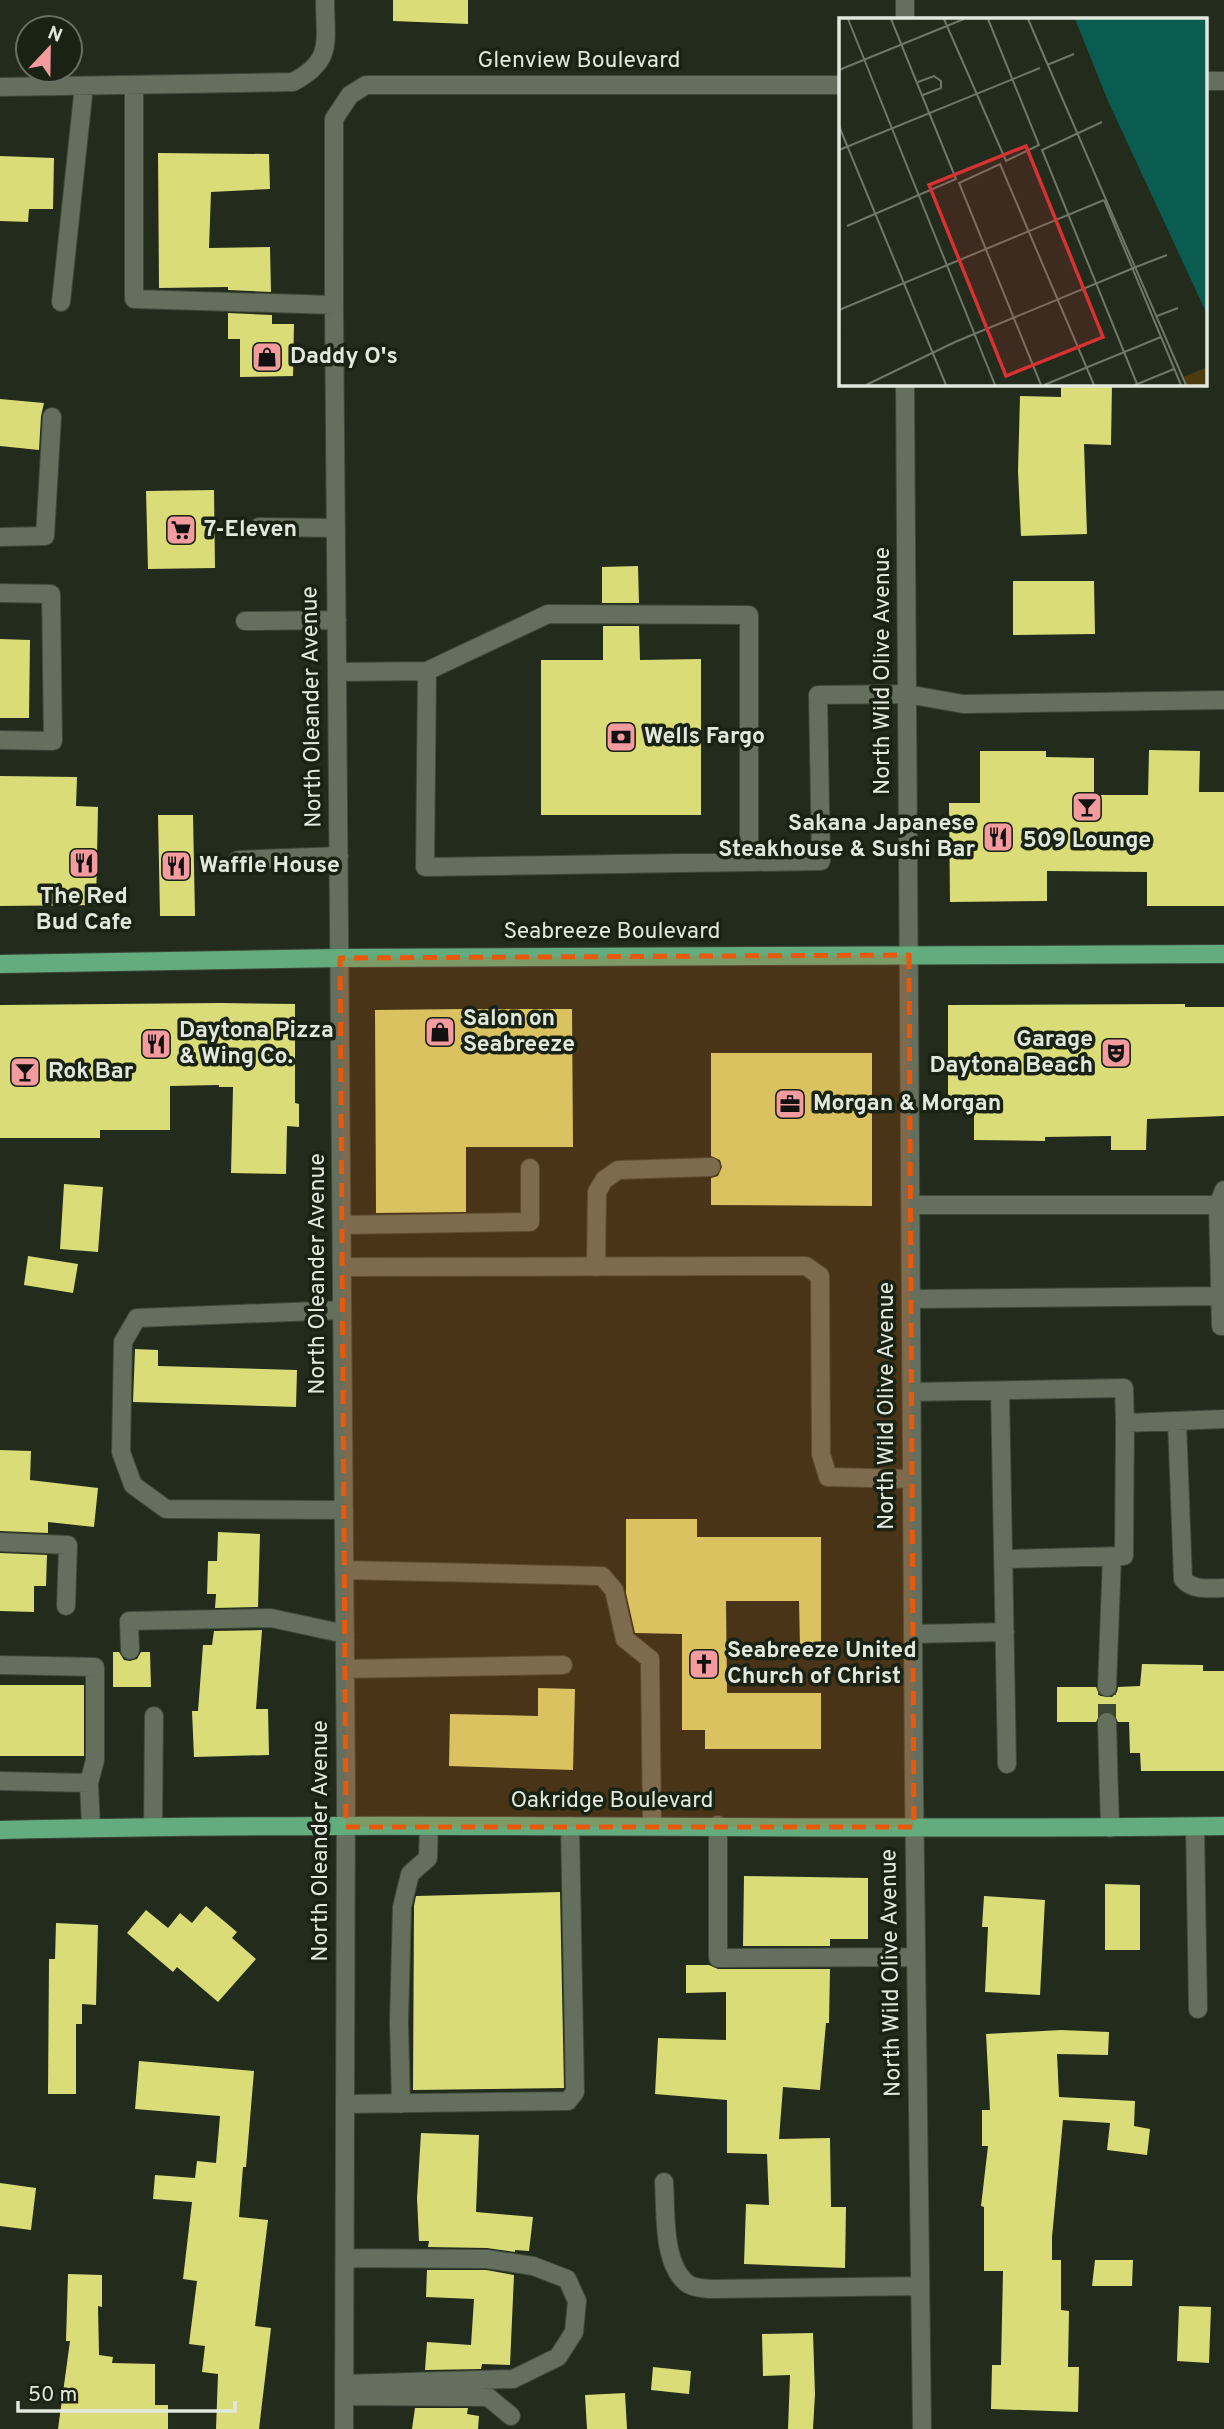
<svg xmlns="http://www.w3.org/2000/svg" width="1224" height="2429" font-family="Overpass,sans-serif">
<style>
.building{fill:#d9dc77}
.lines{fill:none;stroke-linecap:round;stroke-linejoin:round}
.minor-tunnel{stroke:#3f4739;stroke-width:18;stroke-dasharray:18 9;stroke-linecap:butt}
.minor-casing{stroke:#3f473a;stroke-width:20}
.major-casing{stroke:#3f473a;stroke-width:20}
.minor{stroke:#646f5d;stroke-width:18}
.major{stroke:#62ac7e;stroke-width:18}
.marked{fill:#e8590c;fill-opacity:0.2;stroke:#e8590c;stroke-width:5;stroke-dasharray:14 9;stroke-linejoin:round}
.labels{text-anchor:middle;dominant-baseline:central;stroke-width:7;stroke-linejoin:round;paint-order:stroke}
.street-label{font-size:23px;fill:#e2e8de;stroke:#192213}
.poi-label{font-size:23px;font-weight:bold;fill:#e2e8de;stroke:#192213;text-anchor:start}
.inset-road{fill:none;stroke:#6f776a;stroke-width:2}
.view{fill:#d73231;fill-opacity:0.15;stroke:#d73231;stroke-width:3.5}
.inset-edge{fill:none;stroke:#e2e8de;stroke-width:3.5}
</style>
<rect width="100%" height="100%" fill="#222b1c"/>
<path class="building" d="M393 0H468V24L393 21Z
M158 153 269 154 270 189 211 192 209 248 270 247 271 292 228 290V287L159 288Z
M0 156 54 158 53 209H29L28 222 0 221Z
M228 313 272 315V324H294L293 376 240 377V339H228Z
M1061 383H1112L1111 445 1084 444 1087 534 1021 536 1018 471 1020 396 1061 397Z
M0 399 44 403 41 416 39 450 0 446Z
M214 490 215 568 148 569 146 491Z
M638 566 639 603H602V567Z
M1013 581H1094L1095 634 1013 635Z
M603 626H639L640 660 701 659V815H541V660H603Z
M0 639 30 640 29 718H0Z
M1149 750 1200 751 1199 792H1224V906H1147V872L1047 871V901L950 902 949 803H980V751H1046V757L1094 758V795H1148Z
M0 776 77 777 76 806 98 807 96 905 0 906Z
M158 815H193L195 916H160Z
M220 1003 295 1004V1103L299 1104V1127L287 1126 286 1174 231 1173 233 1087H219V1085L170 1086V1130H100V1138H0V1005Z
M1185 1004V1007H1224V1116L1147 1119 1146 1150H1111V1136L1045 1137V1141L974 1140V1107L948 1106V1005Z
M465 1009H572L573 1147H466V1212L376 1213 375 1010Z
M711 1053H872V1206L711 1205V1178L718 1176 722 1167 720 1160 711 1156Z
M64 1184 103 1187 98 1252 60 1249Z
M28 1256 78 1264 73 1293 24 1285Z
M135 1349 158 1350V1366L297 1370 296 1407 133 1402Z
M0 1450 31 1451 30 1480 98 1488 94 1527 48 1522V1533L0 1531Z
M626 1519H697V1537H821V1646H800L799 1601H726L727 1693H821V1749H705V1730H682V1634L635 1633 626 1593Z
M218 1532 260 1534 258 1607 215 1608 216 1594H207L208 1561H217Z
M0 1553 47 1555 46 1586H34V1612L0 1611Z
M262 1630 256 1709H268L269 1755 194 1757 192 1711H198L203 1645H212L214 1631Z
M113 1652H119L124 1660 130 1661 137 1659 141 1652H150L151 1687H113Z
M1142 1664 1203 1665V1671H1224V1771H1141L1140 1753H1130L1129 1722H1118L1112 1712 1101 1713 1096 1722H1057V1687H1096L1100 1696 1112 1697 1117 1692 1118 1687 1140 1686Z
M0 1685H84V1756H0Z
M538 1688 575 1689 573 1770 449 1766 450 1714 538 1716Z
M744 1876 868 1878V1939H830V1946H743Z
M1105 1884 1140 1885V1950H1105Z
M560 1892 564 2088 413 2090 414 1906 416 1896Z
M984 1896 1045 1900 1040 1995 985 1992 988 1927H982Z
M206 1906 237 1932 232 1938 256 1959 218 2002 177 1967 173 1972 127 1933 146 1910 168 1928 180 1913 192 1923Z
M56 1923 98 1925 96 2005 82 2004V2024H76V2094H48L49 1959H55Z
M686 1965H709L718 1969H830L829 2023H826L820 2090 783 2087 779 2139 830 2138 831 2207H846L845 2268 744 2264 746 2204 769 2205 767 2154 727 2153V2100L655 2094 658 2038 726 2040V1992L686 1993Z
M1061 2030 1109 2032 1108 2055 1057 2054 1059 2097 1135 2101 1134 2126 1150 2129 1147 2155 1107 2150 1110 2123 1063 2120 1052 2237V2260H1061V2310L1069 2311 1068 2367H1079L1078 2412 991 2409 992 2365H1001L1003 2271H984V2207L981 2206 988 2146H982V2110H990L986 2034Z
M139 2061 254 2071 246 2167H243L239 2217 268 2220 255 2326 271 2328 259 2429H216L218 2374 202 2372 205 2346 189 2344 197 2281 183 2279 192 2202 153 2199 155 2175 195 2178 197 2161 216 2163 220 2116 135 2109Z
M421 2133 479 2135 476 2212 533 2217 529 2251 515 2250V2252L487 2248 428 2247 429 2241H419L417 2198Z
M0 2183 36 2188 31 2230 0 2226Z
M1095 2260H1133L1132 2286H1092Z
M427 2270H486L514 2275 510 2365 482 2364 481 2369 425 2370 427 2342 471 2345 474 2299 426 2297Z
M68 2274 102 2275V2307L98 2306 99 2355 113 2357 112 2363 155 2364V2405H168V2429H58L70 2341H66Z
M1179 2306 1211 2307 1209 2363 1177 2361Z
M813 2333 815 2394 813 2429H788L790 2375 763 2376 762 2334Z
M653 2367 691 2371 689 2394 651 2390Z
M625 2393 627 2429H587L585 2395Z
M415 2408H468L467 2414 479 2416 478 2429H412Z"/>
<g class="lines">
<path class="minor-tunnel" d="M1107 1722V1687"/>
<g class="minor-casing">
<path id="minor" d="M905 0V19
M1205 81H1224
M134 85V299L334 305
M0 87 293 82C334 60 325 42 325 0
M61 302 84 86
M905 383 914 1786 922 2429
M259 527 336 528
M0 537 45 536 52 417
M0 593 51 594 53 741 0 740
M245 621 337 620
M427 671 548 614 749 615V862
M337 672 427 671 425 867 821 861 818 695 907 694 963 704 1224 700
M238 860 339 856
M1224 1190 1218 1205 1221 1326H1224
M911 1205H1218
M342 1225 530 1222V1168
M342 1267 806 1266 820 1276 821 1454 828 1477 912 1479
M596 1267 597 1192 604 1180 618 1170 711 1167
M911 1299 1219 1296
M342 1310 137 1318 123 1342 121 1452 133 1485 166 1509 344 1510
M1000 1391 1007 1764
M912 1392 1124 1388 1125 1423 1224 1419
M1177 1421 1183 1579C1193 1591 1209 1588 1224 1588
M0 1542 68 1545 66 1606
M1003 1559 1124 1556 1125 1423
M344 1570 602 1576 614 1590 625 1639 650 1659 652 1826
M913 1634 1005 1632
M130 1650 129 1621 271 1618 345 1634
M0 1665 95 1667V1760L89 1783 91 1828
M345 1669 563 1665
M1107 1687 1112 1557
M1107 1722 1110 1828
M0 1781 89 1783
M718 1825V1958L916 1957
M153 1827 154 1716
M1195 1827 1198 2009
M345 2104 568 2101 575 2092 570 1826
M401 2104 399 2022 402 1907 410 1874 428 1858 429 1826
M664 2182C666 2211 662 2265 688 2284 694 2288 703 2288 710 2289L920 2286
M344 2384 513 2379 558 2357 574 2332 577 2301 567 2279 533 2266 487 2259 345 2258
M347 2396 488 2397 511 2416
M344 2429 346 1791 334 305V119L350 95 366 85H841"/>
</g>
<g class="major-casing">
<path id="major" d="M0 964 340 958 1224 954
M0 1830C408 1820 816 1832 1224 1826"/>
</g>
<use href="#minor" class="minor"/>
<use href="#major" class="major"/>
</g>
<path class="marked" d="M909 955 914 1827H346L340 958Z"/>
<defs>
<g id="shop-square" transform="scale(1.575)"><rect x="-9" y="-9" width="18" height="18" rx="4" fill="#f49b9f" stroke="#192213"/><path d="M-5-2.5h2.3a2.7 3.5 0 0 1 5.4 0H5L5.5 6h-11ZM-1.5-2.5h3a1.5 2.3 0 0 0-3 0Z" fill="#111"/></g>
<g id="supermarket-square" transform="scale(1.575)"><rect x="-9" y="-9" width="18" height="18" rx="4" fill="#f49b9f" stroke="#192213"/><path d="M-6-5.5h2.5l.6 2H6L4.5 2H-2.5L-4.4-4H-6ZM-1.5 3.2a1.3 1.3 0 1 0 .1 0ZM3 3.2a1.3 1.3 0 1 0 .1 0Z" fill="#111"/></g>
<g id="bank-square" transform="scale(1.575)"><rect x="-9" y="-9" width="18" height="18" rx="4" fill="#f49b9f" stroke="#192213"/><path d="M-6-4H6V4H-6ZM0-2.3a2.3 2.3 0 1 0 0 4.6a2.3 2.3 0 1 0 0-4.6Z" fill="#111"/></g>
<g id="bar-square" transform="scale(1.575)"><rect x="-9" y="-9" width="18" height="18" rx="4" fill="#f49b9f" stroke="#192213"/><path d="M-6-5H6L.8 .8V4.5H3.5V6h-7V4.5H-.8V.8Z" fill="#111"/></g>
<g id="restaurant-square" transform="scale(1.575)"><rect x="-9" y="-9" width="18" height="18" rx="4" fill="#f49b9f" stroke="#192213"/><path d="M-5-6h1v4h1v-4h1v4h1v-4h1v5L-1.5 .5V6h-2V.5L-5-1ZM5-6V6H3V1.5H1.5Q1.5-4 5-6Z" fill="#111"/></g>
<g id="theatre-square" transform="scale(1.575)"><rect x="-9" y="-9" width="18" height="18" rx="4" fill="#f49b9f" stroke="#192213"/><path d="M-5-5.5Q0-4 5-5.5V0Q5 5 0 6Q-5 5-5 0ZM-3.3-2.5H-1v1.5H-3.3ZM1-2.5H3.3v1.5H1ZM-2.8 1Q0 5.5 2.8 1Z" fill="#111"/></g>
<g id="office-square" transform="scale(1.575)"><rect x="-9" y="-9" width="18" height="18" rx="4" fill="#f49b9f" stroke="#192213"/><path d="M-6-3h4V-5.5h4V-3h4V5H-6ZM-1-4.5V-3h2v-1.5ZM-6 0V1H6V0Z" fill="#111"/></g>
<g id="church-square" transform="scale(1.575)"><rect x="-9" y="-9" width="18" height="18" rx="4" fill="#f49b9f" stroke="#192213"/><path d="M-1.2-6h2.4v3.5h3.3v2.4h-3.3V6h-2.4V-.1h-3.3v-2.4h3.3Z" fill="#111"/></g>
</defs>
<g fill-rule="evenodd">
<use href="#shop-square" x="267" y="357"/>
<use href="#supermarket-square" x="181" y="530"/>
<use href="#bank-square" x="621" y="737"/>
<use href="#bar-square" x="1087" y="807"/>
<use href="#restaurant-square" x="998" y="837"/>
<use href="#restaurant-square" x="84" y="863"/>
<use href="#restaurant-square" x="176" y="866"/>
<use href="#shop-square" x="440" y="1032"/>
<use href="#restaurant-square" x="156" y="1044"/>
<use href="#theatre-square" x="1116" y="1053"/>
<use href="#bar-square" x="25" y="1072"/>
<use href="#office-square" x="790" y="1104"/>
<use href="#church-square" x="704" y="1664"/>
</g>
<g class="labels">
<g class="street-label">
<text x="579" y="61">Glenview Boulevard</text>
<text transform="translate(883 671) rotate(-90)">North Wild Olive Avenue</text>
<text transform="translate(313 707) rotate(-91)">North Oleander Avenue</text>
<text x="612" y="932">Seabreeze Boulevard</text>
<text transform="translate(318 1274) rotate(-90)">North Oleander Avenue</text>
<text transform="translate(887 1406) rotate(-90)">North Wild Olive Avenue</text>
<text x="612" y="1801">Oakridge Boulevard</text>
<text transform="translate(321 1841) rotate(-90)">North Oleander Avenue</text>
<text transform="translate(892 1973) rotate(-91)">North Wild Olive Avenue</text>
</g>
<g class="poi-label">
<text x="290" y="357">Daddy O's</text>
<text x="204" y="530">7-Eleven</text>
<text x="644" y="737">Wells Fargo</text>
<text x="975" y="824" text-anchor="end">Sakana Japanese<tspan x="975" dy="26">Steakhouse &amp; Sushi Bar</tspan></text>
<text x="1087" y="841" text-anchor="middle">509 Lounge</text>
<text x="199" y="866">Waffle House</text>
<text x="84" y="897" text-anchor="middle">The Red<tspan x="84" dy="26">Bud Cafe</tspan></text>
<text x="463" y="1019">Salon on<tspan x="463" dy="26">Seabreeze</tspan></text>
<text x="179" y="1031">Daytona Pizza<tspan x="179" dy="26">&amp; Wing Co.</tspan></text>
<text x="1093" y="1040" text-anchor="end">Garage<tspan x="1093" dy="26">Daytona Beach</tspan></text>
<text x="48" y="1072">Rok Bar</text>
<text x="813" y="1104">Morgan &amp; Morgan</text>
<text x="727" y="1651">Seabreeze United<tspan x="727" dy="26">Church of Christ</tspan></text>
</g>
</g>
<g transform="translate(839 18)">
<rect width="368" height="368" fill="#222b1c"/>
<path d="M367 342V367H347L344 359 366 350Z" fill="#4c3b0f"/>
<path d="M236 1H367V294L269 83Z" fill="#0a5c50"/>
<path d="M13 238 16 267 0 281V250ZM13 308 32 319 41 356 50 360 49 367H0V313Z" fill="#222b1c"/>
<path class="inset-road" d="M9 1 156 367M105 1 167 143 200 127 149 1M189 1 347 367M208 47 235 36M0 52 125 1M79 64 95 58 102 63V70L84 77M263 104 203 132 298 366M0 108 107 367M0 132 201 50M265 182 342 367M8 208 117 161 52 1M297 249 328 237M0 292 265 182M318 298 339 290M27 367 116 324 297 249M202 367 120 165 161 146 255 367M205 367 322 319M296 367 335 351"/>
<path class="view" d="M187 128 264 319 167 358 90 167Z"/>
<rect width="368" height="368" class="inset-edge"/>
</g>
<g transform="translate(49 49) rotate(22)"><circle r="33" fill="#192213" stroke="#697164" stroke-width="2"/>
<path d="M0-5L12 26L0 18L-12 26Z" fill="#f49b9f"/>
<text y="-10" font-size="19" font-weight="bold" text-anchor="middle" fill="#e2e8de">N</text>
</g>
<path d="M18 2401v10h217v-10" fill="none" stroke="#e2e8de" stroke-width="3.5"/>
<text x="28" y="2401" font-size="21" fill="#e2e8de" stroke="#192213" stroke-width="5" paint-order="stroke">50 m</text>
</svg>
